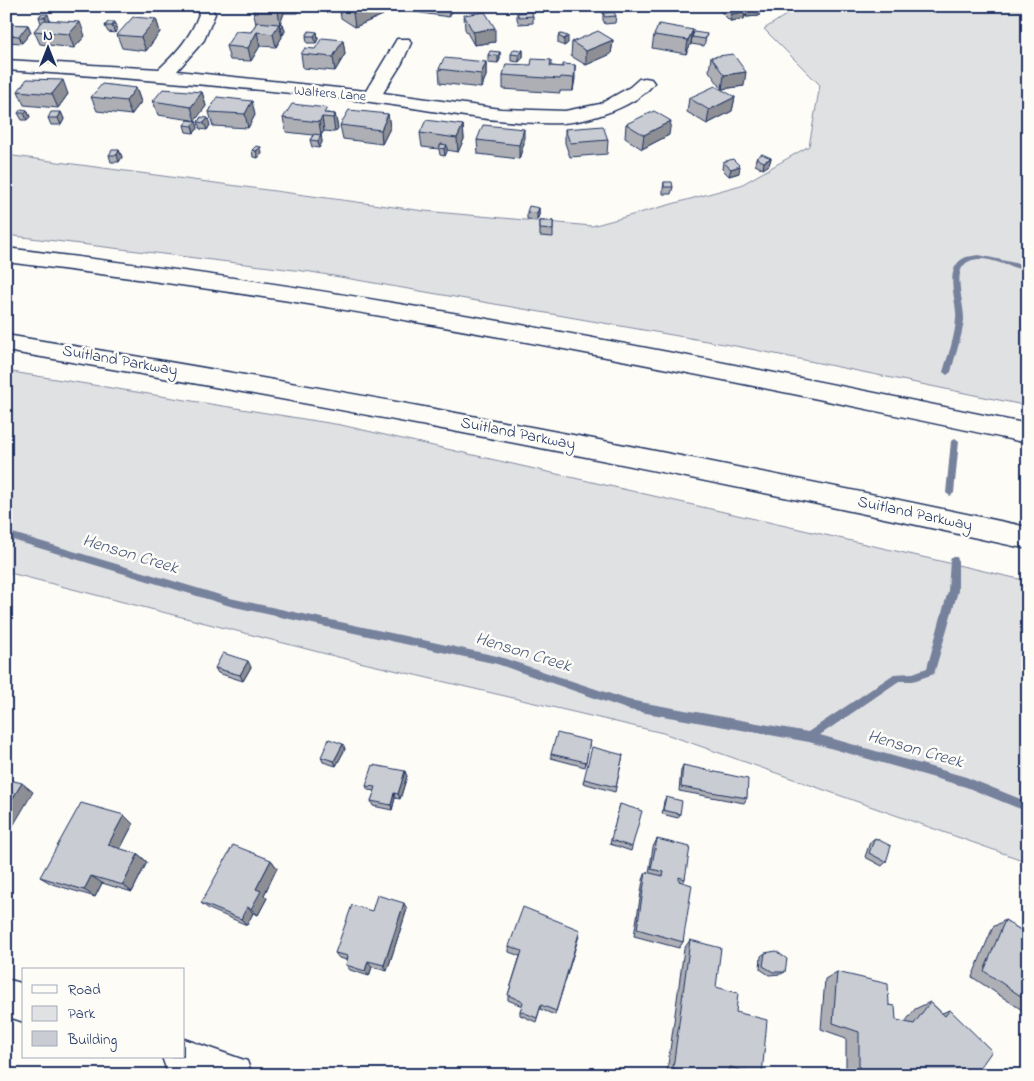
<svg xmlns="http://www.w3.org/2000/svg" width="1034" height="1081" font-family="'Indie Flower',sans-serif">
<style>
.green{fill:#e0e1e3;stroke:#7e88a0}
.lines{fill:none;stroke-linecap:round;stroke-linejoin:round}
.stream{fill:#76819c;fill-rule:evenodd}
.minor-casing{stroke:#1b2f5e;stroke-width:3}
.trunk-casing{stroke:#1b2f5e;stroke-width:3}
.minor{fill:#fdfcf7;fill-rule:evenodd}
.trunk{fill:#fdfcf7;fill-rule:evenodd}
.wall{fill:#adafb5;stroke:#1b2f5e}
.shaded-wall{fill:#8d8f94;stroke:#1b2f5e}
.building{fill:#c9ccd3;stroke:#1b2f5e}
.labels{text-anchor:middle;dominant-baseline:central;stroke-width:5;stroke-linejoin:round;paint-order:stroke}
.far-street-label{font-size:14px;fill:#1b2f5e;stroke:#fdfcf7}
.street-label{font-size:16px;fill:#1b2f5e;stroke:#fdfcf7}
.water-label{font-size:18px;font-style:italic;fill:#49587d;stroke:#fdfcf7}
</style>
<rect width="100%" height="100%" fill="#fdfcf7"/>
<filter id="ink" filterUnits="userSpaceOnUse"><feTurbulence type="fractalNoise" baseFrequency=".02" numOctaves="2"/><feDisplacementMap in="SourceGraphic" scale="10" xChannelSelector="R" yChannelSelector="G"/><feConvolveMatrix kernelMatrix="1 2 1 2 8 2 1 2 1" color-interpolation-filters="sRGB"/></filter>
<g filter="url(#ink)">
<path class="green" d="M800 6H1028V406L741 347 311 272 6 235V155L424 211 592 226 741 185 809 146 820 85 764 29Z
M6 371 341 425 1028 581V862L663 733 338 657 6 572Z"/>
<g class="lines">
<path class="stream" d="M979 255 1028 266V270C1011 269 996 259 979 259 946 261 965 300 964 320 962 337 955 355 951 372L947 375 943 372C948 355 955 337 956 319 958 301 942 270 964 258 968 256 974 256 979 255Z
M955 438 959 441 954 493 950 496 946 493 951 441Z
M6 531 230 598 497 656 629 700 808 732 894 674 913 673 927 668 948 591 950 560 951 557H957L958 560V591L934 674 913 681H899L820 735 966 777 1028 802V812L966 787 809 742 629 710 497 664 230 606 6 538Z"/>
<g class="minor-casing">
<path id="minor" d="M194 6H210L215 14 204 40 177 71 366 91 397 39H409L411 43 402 63 383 93 501 109 565 111 600 104 630 87 639 79 645 78 651 79 654 83C638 106 590 121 563 123 499 125 435 110 371 102 250 87 128 78 6 70V60L159 69C176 53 191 37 199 14Z
M6 979 24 984V1022L6 1016Z
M184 1039 247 1061 252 1075H177L167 1071 162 1057H184Z"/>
</g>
<g class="trunk-casing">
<path id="trunk" d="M6 248C136 264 265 281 393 303 606 338 817 381 1028 424V443C817 398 606 355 393 318 265 296 136 278 6 262Z
M6 335C349 390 689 455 1028 527V549C689 475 349 408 6 351Z"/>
</g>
<use href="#minor" class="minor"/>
<use href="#trunk" class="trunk"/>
</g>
<path class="wall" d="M254 6H300L298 13H284L280 24H283L285 31 283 35H281L282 37 276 47 260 46 251 61 230 60 226 46 251 32 256 24 253 11Z
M339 6H382L383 15 355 27 341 18Z
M414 6H455L449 17 414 12Z
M718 6H735L736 8 743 10 744 6H758L759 16 746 17 745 15 744 19 730 21 718 9Z
M517 13 533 16V23L519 24 517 19Z
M603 13 616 16 615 23 605 24 603 20Z
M41 14 50 21 85 36 74 48 40 44 34 31 41 23 39 17Z
M464 15 495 42 474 45 465 29Z
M156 19 160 32 146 51 122 48 117 35Z
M108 22 117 29 115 33 108 32 105 26Z
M6 24 28 25 31 32 22 43 6 42Z
M693 30 691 43 686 54 652 48 654 35Z
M317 32 318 39 316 43H307L306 36Z
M561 34 568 43 564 46 558 43V36Z
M707 34 704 46 691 44 692 37Z
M343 40 345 54 335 71 303 68 301 54Z
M613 40 611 54 586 65 571 56 572 42Z
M523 50V57L519 62 511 61V54Z
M500 52V59L498 63 488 62V55Z
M711 57 744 86 722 89 709 71Z
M551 60V66L563 67 575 65 573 91H560V93L503 89V75L531 65Z
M486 62V76L481 88 440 83 439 69Z
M136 88 141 102 131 115 97 111 91 97Z
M18 91 68 94 58 108 24 105Z
M202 92 206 106 195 120 198 128 194 133 186 132 184 125 192 120 158 115 153 101Z
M217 97 255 115 248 128 213 126 209 112Z
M735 97 732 111 707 124 687 112 689 98Z
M27 110 30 117 27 120H22L18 113Z
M61 112 64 119 61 125H51L48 118Z
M328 113 335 114 338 128 335 132 324 131 321 135 322 142 319 148 312 147 310 140 313 135 286 132 283 118Z
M388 114 390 128 382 144 343 139 340 125Z
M201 117 210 125 207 130 200 129 198 122Z
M626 124 669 135 642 149 625 138Z
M463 125 464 139 458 152 447 150 445 156 440 155 439 149 422 147 420 133Z
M565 129 608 140 607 154 570 157 565 143Z
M477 140 524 143 519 159 478 154Z
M256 146 262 154 258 158 253 157 252 150Z
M119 150 122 157 119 162H111L109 155Z
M756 158H771L769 165 763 169 755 165Z
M723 162 739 173 729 176 722 169Z
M664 182 673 187 671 194H663V189Z
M539 208V215L537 220 527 219V212Z
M540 221H553V237L540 236Z
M251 667 243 681 218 673 215 668Z
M590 741 585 767 551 758V754Z
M343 744 345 749 336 766 323 762 321 757Z
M623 755 615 792 583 783 584 779Z
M683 765 747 798 744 803 679 791 681 770Z
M407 776 400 799 395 798 392 810 373 806 371 801 375 791 368 790 366 786Z
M666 797 680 814 678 818 662 814 664 801Z
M620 804 632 847 631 851 610 844Z
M133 824 120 849 138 854 147 862 132 892 102 883 95 897 52 884 40 877Z
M875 838 886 862 882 866 865 857 870 842Z
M657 839 685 879 683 883V942L679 948 634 936 643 880 646 872 649 873 653 847Z
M271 860 277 868 264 895 267 898 258 915 253 913 247 925 209 909 201 903Z
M407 909 387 971 372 967 369 976 350 970 346 965 347 960 339 958 335 953Z
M1005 920 1028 935V1008L1022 1010 972 977 993 927Z
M579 936 555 1015 540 1009 536 1022 520 1015V1011L522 1006 508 1000V995L520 956 509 952V946Z
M690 940 716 987 736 1012 762 1075H733L729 1073V1075H675L667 1072 684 949Z
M765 953 785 972 781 974 769 975 760 969 761 956Z
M837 972 889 1005 896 1020 905 1022 915 1009 930 1002 942 1013 950 1010 975 1075H846V1038L821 1029 825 979Z"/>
<path class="shaded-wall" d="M279 6H283L284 13 280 24 278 11Z
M297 6H300L298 13Z
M370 6H382L383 15 355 27 353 13Z
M448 6H455L449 17Z
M760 9 759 16 746 17 748 10Z
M745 12 744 19 730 21 732 14Z
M48 14 50 21 48 24 45 17Z
M156 19 160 32 146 51 141 37Z
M80 22 85 36 74 48 69 34Z
M115 22 117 29 115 33 112 26Z
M279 24 282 37 276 47 273 34Z
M283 24 285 31 283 35 281 28Z
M28 25 31 32 22 43 19 36Z
M495 28V42L474 45 473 32Z
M693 30 691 43 686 54 688 40Z
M257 32 260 46 251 61 248 48Z
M317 32 318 39 316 43 314 36Z
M568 36V43L564 46V39Z
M343 40 345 54 335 71 333 57Z
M613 40 611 54 586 65V51Z
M523 50V57L519 62V55Z
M500 52V59L498 63V56Z
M486 62V76L481 88V74Z
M575 65V79L573 91Z
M746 72 744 86 722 89 724 75Z
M63 80 68 94 58 108 52 94Z
M136 88 141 102 131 115 126 101Z
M202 92 206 106 195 121 191 107Z
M735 97 732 111 707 124 709 110Z
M252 101 255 115 248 128 245 114Z
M27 110 30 117 27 120 24 113Z
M61 112 64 119 61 125 58 118Z
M335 114 338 128 335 132 333 118Z
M388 114 390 128 382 144 381 130Z
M322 117 324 131 321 135 319 122Z
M208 118 210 125 207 130 204 123Z
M196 121 198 128 194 133 192 126Z
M671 121 669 135 642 149 644 135Z
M463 125 464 139 458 152 457 138Z
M524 129V143L519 159V145Z
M321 135 322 142 319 148 318 141Z
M447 145V152L445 156 444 149Z
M261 147 262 154 258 158 256 151Z
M119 150 122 157 119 162 117 155Z
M771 158 769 165 763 169 764 162Z
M740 166 739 173 729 176 731 169Z
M539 208V215L537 220V213Z
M248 661 251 667 243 681 240 675Z
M343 744 345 749 336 766 334 761Z
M405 771 407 776 400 799 398 794Z
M22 783 33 792 7 836 6 835V809Z
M394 793 395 798 392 810 391 805Z
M124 815 133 824 118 853 108 845Z
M138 854 147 862 132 892 123 885Z
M271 860 277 868 264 895 267 898 258 915 251 909 256 889Z
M91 876 102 883 95 897 84 890Z
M404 903 407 909 387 971 384 965Z
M247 907 253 913 247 925 241 919Z
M368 961 372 967 369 976 365 971Z"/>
<path class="building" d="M254 6H279L278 11H253Z
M342 6H370L353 13Z
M723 6H735L736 8H741L745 12 732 14Z
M744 6H758L760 9 748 10Z
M531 11 533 16 519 17 517 13Z
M485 12 495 28 473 32 464 15Z
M614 12 616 16 605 17 603 13Z
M41 14H48L45 17H39Z
M133 17 156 19 141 37 117 35Z
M44 20 80 22 69 34 34 31Z
M108 22H115L112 26H105Z
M257 22 279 24 273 34 257 32 248 48 226 46 236 31 251 32Z
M6 24 28 25 19 36 6 35Z
M279 24H283L281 28H280Z
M659 24 693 30 688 40 654 35Z
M309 31 317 32 314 36H306Z
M598 31 613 40 586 51 572 42Z
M694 32 707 34 705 39 692 37Z
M561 34 568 36 564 39 558 36Z
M322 38 343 40 333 57 301 54 305 48 315 49Z
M514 49 523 50 519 55 511 54Z
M490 51 500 52 498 56 488 55Z
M733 54 746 72 724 75 711 57Z
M444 58 486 62 481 74 439 69Z
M532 59 551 60 550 66 563 67V64L575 65 574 78 561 77 560 79 503 75 506 64 531 65Z
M27 79 63 80 52 94 18 91Z
M102 84 136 88 126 101 91 97Z
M715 86 735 97 709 110 689 98Z
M163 89 202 92 191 107 153 101Z
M217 97 252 101 245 114 209 112Z
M292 104 327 108 324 113 335 114 333 118 322 117 319 122 283 118Z
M21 109 27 110 24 113H18Z
M349 110 388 114 381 130 340 125Z
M654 111 671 121 644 135 626 124Z
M51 112H61L58 118H48Z
M201 117 208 118 204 123 198 122Z
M188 120 196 121 192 126 184 125Z
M426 120 463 125 457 138 420 133Z
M483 125 524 129 519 145 477 140Z
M603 126 608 140 570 143 565 129Z
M314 134 321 135 318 141 310 140Z
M441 144 447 145 444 149 439 148Z
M256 146 261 147 256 151 252 150Z
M112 150H119L117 155H109Z
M762 154 771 158 764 162 756 158Z
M733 159 740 166 731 169 723 162Z
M664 182H672L673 187H664Z
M529 206 539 208 537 213 527 212Z
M540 221H553V230L540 229Z
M223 653 248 661 240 675 215 668Z
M557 733 590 741 586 762 551 754Z
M329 739 343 744 334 761 321 757Z
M592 747 623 755 616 787 584 779Z
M373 765 405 771 398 794 394 793 391 805 371 801 376 787 366 786Z
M683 765 748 779 747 798 681 787Z
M6 779 22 783 6 809Z
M666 797 682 801 680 814 663 810Z
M81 803 124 815 108 845 138 854 123 885 91 876 84 890 40 877Z
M620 804 642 811 632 847 611 840Z
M875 838 891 846 886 862 869 853Z
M657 839 690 847 685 879 679 877V881L692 885 683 942 637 929 646 872 663 876 664 872 651 869Z
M233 845 271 860 256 889 261 891 251 909 247 907 241 919 201 903Z
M377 895 404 903 384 965 368 961 365 971 346 965 348 956 335 953 352 905 372 911Z
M523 907 580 930 556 1011 541 1005 537 1018 520 1011 523 1002 508 995 522 951 509 946Z
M1005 920 1028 935V1001L984 971Z
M690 940 721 948 716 987 738 993 736 1012 767 1020 762 1075H757L730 1067 729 1075H696L673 1068Z
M776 951 787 959 785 972H773L763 966 765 953Z
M837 972 888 984 889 1005 895 1006 896 1020 914 1024 930 1002 945 1016 950 1010 992 1051 975 1075H859V1032L833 1023Z"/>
</g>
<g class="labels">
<g class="far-street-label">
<text transform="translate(330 94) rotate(5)">Walters Lane</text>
</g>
<g class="street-label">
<text transform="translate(120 361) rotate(10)">Suitland Parkway</text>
<text transform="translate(518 434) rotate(11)">Suitland Parkway</text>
<text transform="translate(915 514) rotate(12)">Suitland Parkway</text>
</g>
<g class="water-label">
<text transform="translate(130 555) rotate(17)">Henson Creek</text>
<text transform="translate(523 653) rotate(17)">Henson Creek</text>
<text transform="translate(915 750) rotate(16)">Henson Creek</text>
</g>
</g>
<rect width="1034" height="1081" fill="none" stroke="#fdfcf7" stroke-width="25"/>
<rect x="12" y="12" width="1009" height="1056" fill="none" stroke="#1b2f5e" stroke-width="2" filter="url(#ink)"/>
<rect x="22" y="968" width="162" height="90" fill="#fdfcf7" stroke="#a3aaba"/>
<rect x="32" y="985" width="25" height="8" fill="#fdfcf7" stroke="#a3aaba"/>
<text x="68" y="994" font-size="15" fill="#1b2f5e">Road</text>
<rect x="32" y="1006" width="25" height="15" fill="#e0e1e3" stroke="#a3aaba"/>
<text x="68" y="1018" font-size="15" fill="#1b2f5e">Park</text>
<rect x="32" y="1031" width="25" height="15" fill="#c9ccd3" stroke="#a3aaba"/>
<text x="68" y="1044" font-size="15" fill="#1b2f5e">Building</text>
<g transform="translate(48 48)" stroke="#fdfcf7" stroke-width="4" paint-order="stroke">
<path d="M0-4L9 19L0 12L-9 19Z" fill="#1b2f5e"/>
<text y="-8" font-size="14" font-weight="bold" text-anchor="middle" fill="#1b2f5e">N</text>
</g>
</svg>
